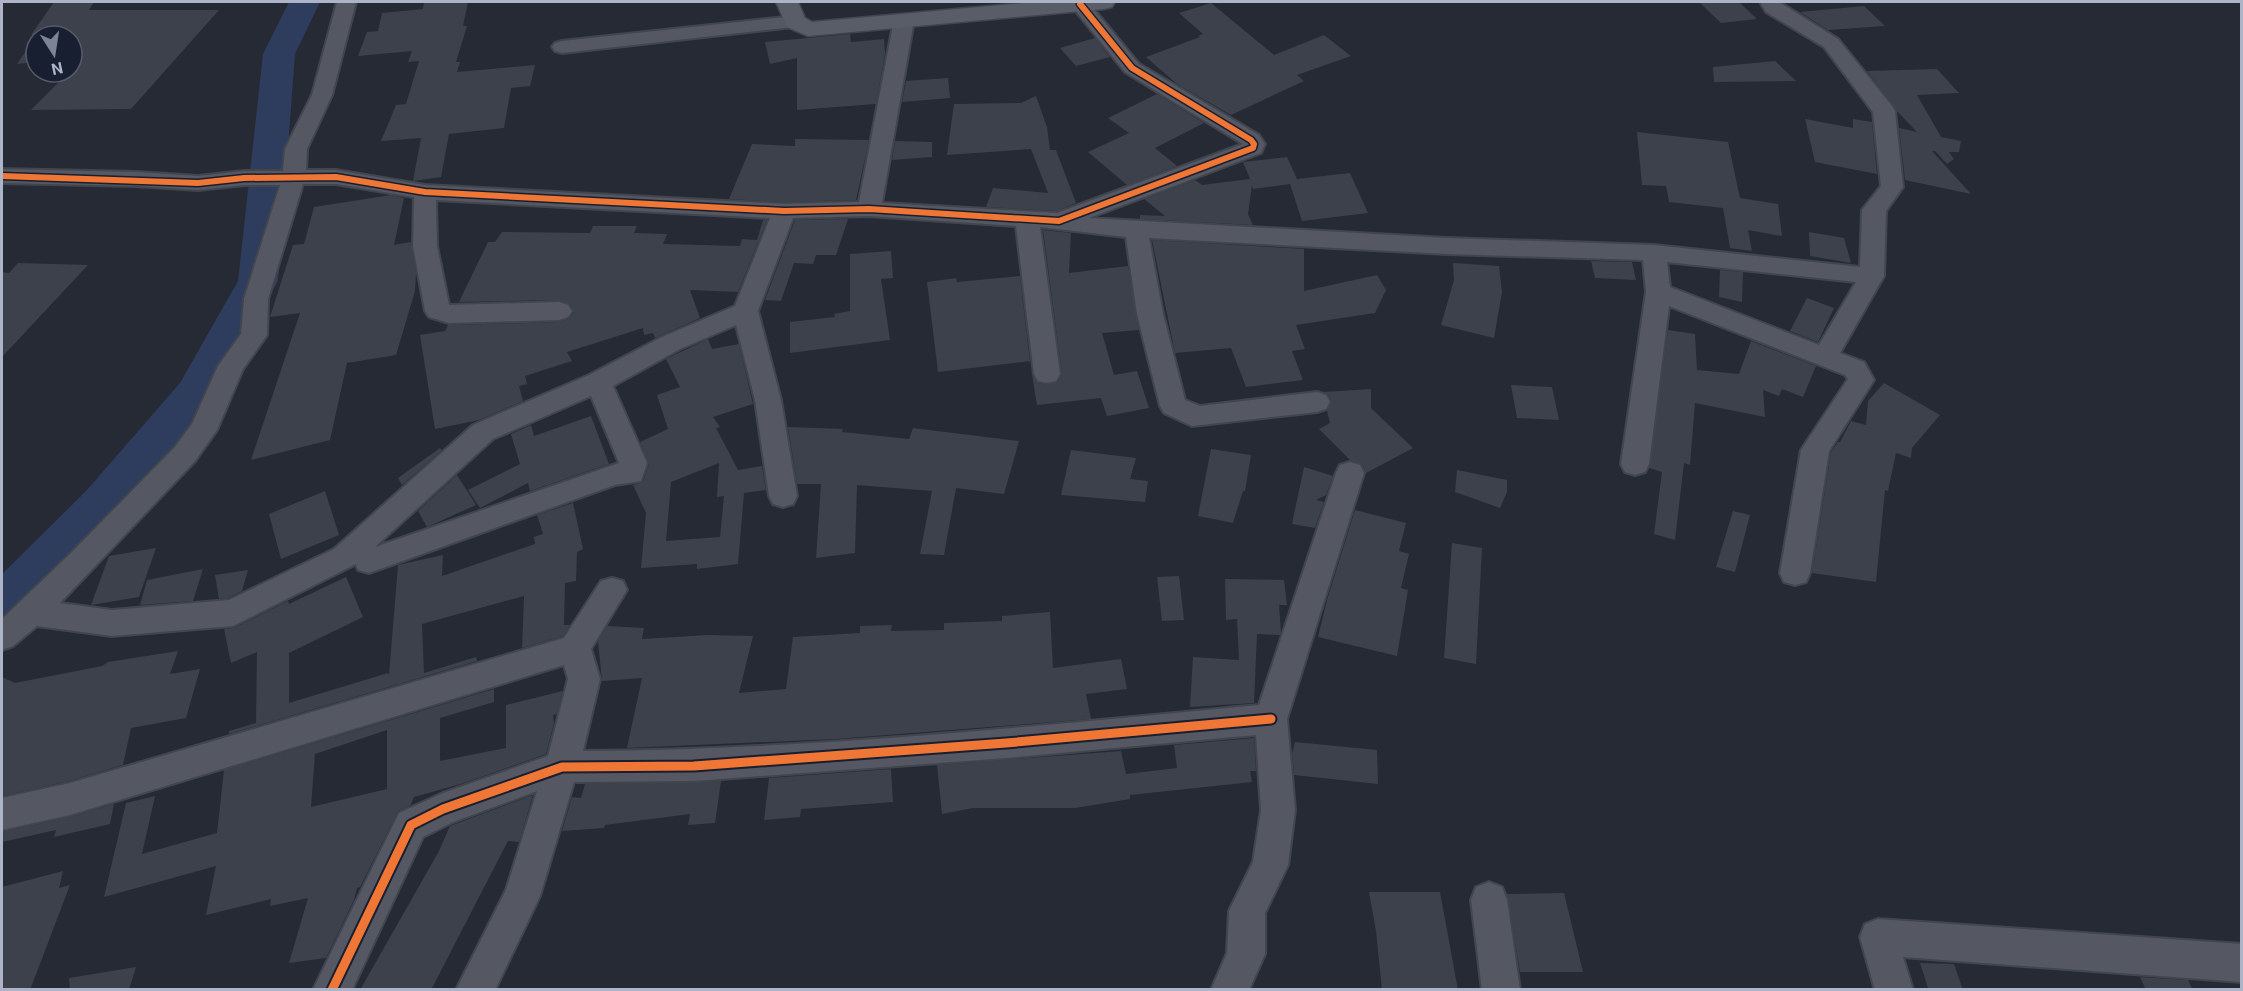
<svg xmlns="http://www.w3.org/2000/svg" width="2243" height="991" font-family="Roboto,sans-serif">
<style>
.lines{fill:none;stroke-linecap:round;stroke-linejoin:round}
.river{fill:#2e3c5e;fill-rule:evenodd}
.building{fill:#3d414b;fill-rule:evenodd}
.street-casing{stroke:#41454d;stroke-width:4}
.secondary-casing{stroke:#41454d;stroke-width:3}
.street{fill:#555863;fill-rule:evenodd}
.secondary{fill:#595d67;fill-rule:evenodd}
.cycleway-far1-casing{stroke:#181f30;stroke-width:9}
.cycleway-casing{stroke:#181f30;stroke-width:13}
.cycleway-far1{stroke:#f07635;stroke-width:6}
.cycleway{stroke:#f07635;stroke-width:9}
</style>
<rect width="100%" height="100%" fill="#252a35"/>
<g class="lines">
<path class="river" d="M289 2H320L295 54 278 281 211 405 120 517 20 621 2 627V574L86 491 180 383 238 281 263 54Z"/>
</g>
<path class="building" d="M54 2H94L89 10H219L131 109 31 110 68 73 62 72H72V62L75 58 72 59V36L31 35Z
M424 2H468L463 26H467L456 62H460L457 72 535 65 530 86 511 88 504 128 449 134 441 177 413 181 421 138 381 141 396 105 406 104 419 61 408 62 412 51 358 56 367 32 378 31 382 13 423 9Z
M1699 2H1739L1757 19 1721 23Z
M1211 3 1274 55 1324 35 1351 56 1297 75 1304 81 1231 115 1177 84 1146 57 1200 37 1198 36 1203 34 1179 13Z
M1864 6 1885 26 1828 30 1800 12Z
M850 34 851 42 884 39 885 54 876 104 797 110V58L770 64 765 42Z
M36 36V62L17 64Z
M1095 38 1110 57 1076 66 1060 48Z
M1775 61 1796 81 1714 82 1713 67Z
M1937 69 1959 93 1917 95 1941 137 1961 141 1959 152H1949L1954 159 1947 164 1935 151H1932L1971 194 1905 180 1899 128 1917 132 1897 111 1867 71Z
M948 78 950 98 902 102 906 81Z
M1157 94 1204 123 1155 148 1177 166 1127 185 1088 152 1129 133 1108 118Z
M1036 96 1047 127 1050 150H1056L1076 203 1057 211 986 207 993 188 1048 193 1031 149 947 155 954 104 1021 103Z
M1805 119 1853 128V119L1872 122 1877 174 1815 162Z
M1637 132 1728 142 1740 198 1778 204 1782 236 1748 230 1752 251 1730 248 1723 208 1669 202 1666 186 1642 185Z
M795 139 869 140 856 200 784 202 729 199 752 144 795 146Z
M895 141 932 142V157L892 160Z
M1287 157 1297 179 1350 173 1368 213 1302 221 1290 184 1253 189 1252 185 1248 214 1253 225 1140 219V215L1165 216 1144 199 1195 180 1202 185 1250 179 1243 162Z
M391 195 404 198 394 245 411 242 416 273 415 291 396 355 347 363 330 440 251 460 300 313 270 317 293 245 304 244 314 207Z
M848 219 836 255H816L813 264 794 263 781 301 765 300 795 220Z
M763 220H767L738 292 690 290 700 318 655 338 653 333 644 335 643 328 567 352 572 361 525 376 527 384 519 386 523 401 479 420 435 429 420 335 445 331 448 325 559 322 569 319 574 312 570 304 559 300 459 302 488 242H495L502 232 590 233 593 226H637L634 233 667 234 663 244 740 246 742 239 757 240Z
M1043 230 1071 233 1069 273 1128 266 1139 330 1102 333 1114 375 1137 371 1149 408 1107 416 1101 398 1037 405 1032 375 1038 383 1047 385 1058 382 1062 374Z
M1809 232 1844 238 1851 263 1810 256Z
M1152 240 1304 249V291L1377 275 1386 290 1375 313 1296 325 1305 349 1292 351 1303 380 1246 387 1231 348 1175 353Z
M891 251 893 278 881 279 890 340 790 353V322L835 317 834 314 850 311V254Z
M1591 261 1632 262 1636 280 1595 278Z
M18 263 88 265 2 357V272L9 273Z
M1453 263 1499 266 1502 292 1494 338 1441 325 1454 280Z
M1720 270 1743 272 1742 302 1719 297Z
M1020 276 1031 370 1030 361 938 372 927 282 956 278 957 282Z
M1807 298 1834 308 1818 342 1790 331Z
M1668 330 1695 334 1697 370 1739 374 1751 341 1816 366 1803 397 1782 389 1779 396 1763 390 1765 417 1695 403 1690 465 1684 463 1675 540 1654 534 1662 472 1649 468Z
M708 339 712 349 739 344 753 404 713 417 720 427 716 428 738 470 762 466 766 490 744 493 738 564 697 569V564L641 568 646 513 633 485 643 482 649 464 640 442 668 429 657 395 680 387 666 359ZM719 463 717 497 724 496 720 537 666 541 671 482Z
M1884 383 1940 415 1912 448 1911 458 1896 453 1888 491 1885 490 1876 582 1812 573 1831 452 1838 442H1840L1851 421 1866 425 1868 401Z
M1511 385 1552 387 1559 420 1517 418Z
M1371 389V408L1413 448 1366 473 1362 464 1350 460 1319 429 1330 423 1327 411 1332 401 1328 394 1324 392Z
M591 416 609 464 530 491 528 483 480 508 468 490 520 464 511 434 531 425 534 436Z
M788 427 843 429 842 432 909 439 913 428 1019 441 1004 494 956 488 944 555 920 554 932 491 857 485 855 553 816 558 821 484H797Z
M440 448 442 450 402 485 398 478Z
M1211 449 1251 455 1245 491H1243L1233 523 1198 516Z
M1071 450 1136 458 1130 479 1148 481 1145 502 1061 495Z
M1304 467 1333 476 1326 495 1316 500 1324 502 1315 528 1292 524Z
M1457 470 1507 480V492L1500 508 1455 492Z
M457 475 476 505 427 527 418 511Z
M325 491 339 535 281 559 269 514Z
M573 503 583 549 577 552 576 581 565 583 564 625H570L563 636 522 648 524 596 422 624 424 673 476 657 477 661 229 734V731L256 723 257 652 231 663 224 629 234 628 288 601 289 604 346 577 363 617 289 653V703L388 673 389 675 398 565 443 555 442 576 535 544 534 537 543 534 537 515Z
M1355 510 1406 523 1399 551 1409 554 1401 588 1408 590 1397 656 1318 637 1327 600Z
M1733 511 1750 515 1735 572 1716 567Z
M1452 543 1482 548 1476 664 1444 658Z
M156 548 139 597 91 605 109 556Z
M203 569 193 601 140 605 147 580Z
M248 570 242 591 228 598 219 599 215 575Z
M1179 576 1184 620 1162 621 1157 577Z
M1225 579 1284 580 1287 605H1279L1281 632 1280 635 1257 634 1254 703 1190 707 1193 657 1239 660 1237 619 1226 620Z
M1050 612 1053 668 1121 659 1127 689 1086 694 1091 719 836 739 627 748 642 678 602 681 598 641 607 626 644 628 642 639 708 635 753 636 739 693 786 689 793 637 860 633V626L892 625 891 631 944 630V623L1002 621V616Z
M178 651 170 674 200 669 186 718 131 728 123 765 69 781 2 796V677L15 683 102 666 108 662Z
M494 689V702L440 718V761L506 748V705L563 691 557 714 553 715 554 723 546 754 464 783 414 797 410 806 398 811 360 887 357 888 354 900 326 958 289 963 308 898 270 906 271 899 206 915 216 866 104 897 126 803 155 796 142 854 217 833 224 770ZM387 730V789L311 807 315 754Z
M1254 738 1256 771H1250L1252 782 1130 795V799L1075 808H973L942 814 937 765 1121 751 1126 774 1177 768 1174 745Z
M1295 742 1377 750 1378 784 1294 775 1292 754Z
M891 769 893 802 801 809 800 817 764 820 769 778Z
M721 781 715 823 688 825 690 814 605 825 604 828 562 831 572 797 581 798 585 784Z
M533 795 519 842 508 841 431 990H360L439 851 450 826Z
M114 804 110 824 54 837 56 830 2 842V832L70 817Z
M63 871 59 888 70 885 30 990H2V887Z
M1369 892H1440L1458 990H1382L1376 931Z
M1564 893 1583 972H1520L1507 894Z
M1920 963 1954 964 1963 990 1928 988Z
M136 967 129 990H70L69 978Z
M2140 977 2188 980 2193 990H2146Z"/>
<g class="lines">
<g class="street-casing">
<path id="street" d="M337 2H356L332 95 307 149 306 170H336L425 185 784 204 859 202 894 20 897 16H911L914 20 882 203 1057 213 1243 144 1125 72 1070 4 1072 2H1088L1139 64 1259 135 1265 144 1261 153 1089 218 1447 238 1654 245 1860 267 1862 210 1881 186 1873 112 1824 47 1766 12 1760 2H1779L1838 39 1892 106 1895 111 1903 187 1886 211 1884 276 1840 353 1864 362 1874 380 1829 451 1810 573 1806 582 1795 585 1784 582 1780 573 1801 450 1848 379 1845 375 1669 306 1649 464 1645 472 1635 475 1625 472 1621 464 1646 292 1643 260 1447 254 1149 238 1163 314 1185 400 1200 406 1317 392 1326 395 1330 402 1326 409 1317 412 1192 426 1164 413 1160 406 1137 314 1126 237 1040 227 1060 374 1056 381 1047 383 1038 381 1034 374 1016 226 869 216 793 218 758 311 781 400 797 496 793 504 783 507 773 504 769 496 755 400 736 325 680 349 613 386 647 463 641 481 615 485 369 573 358 570 356 564 233 626 112 636 37 626 13 646 2 650V619L71 553 175 447 192 424 218 366 241 334 244 299 280 185H244L198 190 136 186 2 183V169L136 172 198 176 244 171H283L285 149 312 95ZM303 184H336L414 197 413 246 425 311 429 317 449 323 559 320 568 317 572 311 568 305 559 302 449 305 437 246 436 200 770 218 735 306 662 337 589 375 473 425 334 549 229 600 112 610 60 603 195 461 217 430 243 369 267 335 268 299ZM1667 262 1856 282 1819 345 1670 287ZM591 396 619 463 375 547 493 439Z
M795 16 802 18 805 22 802 26 562 53 555 51 552 47 555 43 562 41Z
M1350 462 1360 465 1364 473 1287 719 1295 810 1288 865 1265 913V954L1249 990H1211L1227 953 1229 911 1253 862 1261 810 1256 735 1006 758 694 781 574 782 540 896 495 990H456L506 890 537 791 453 822 423 837 352 990H313L399 813 443 793 548 756 568 679 564 665 70 815 2 830V798L70 783 564 638 601 581 612 578 623 581 627 590 591 649 600 679 583 751C808 750 1034 726 1259 705L1336 473 1340 465Z
M1489 882 1502 887 1507 900 1520 990H1482L1471 900 1476 887Z
M1878 919 2242 944V982L1903 957 1913 990H1875L1860 937 1865 924Z"/>
</g>
<g class="secondary-casing">
<path id="secondary" d="M776 2H798L805 18 812 22 1036 2H1115L1112 7 1104 9 808 36 787 27Z"/>
</g>
<use href="#street" class="street"/>
<use href="#secondary" class="secondary"/>
<g class="cycleway-far1-casing">
<path id="cycleway-far1" d="M2 176 198 183 244 178 336 177 425 192 784 211 869 209 1059 221 1253 148 1254 144 1251 140 1132 68 1080 4"/>
</g>
<g class="cycleway-casing">
<path id="cycleway" d="M332 990 411 825 443 809 562 767 694 766 1006 743 1271 719"/>
</g>
<use href="#cycleway-far1" class="cycleway-far1"/>
<use href="#cycleway" class="cycleway"/>
</g>
<rect width="2243" height="991" fill="none" stroke="#adb4c8" stroke-width="6"/>
<g transform="translate(54 54) rotate(168)"><circle r="28" fill="#181f30" stroke="#545b6d" stroke-width="1.5"/>
<path d="M0-4.5L10 22L0 15L-10 22Z" fill="#7d8495"/>
<text y="-9" font-size="16" font-weight="bold" text-anchor="middle" fill="#adb4c8">N</text>
</g>
</svg>
